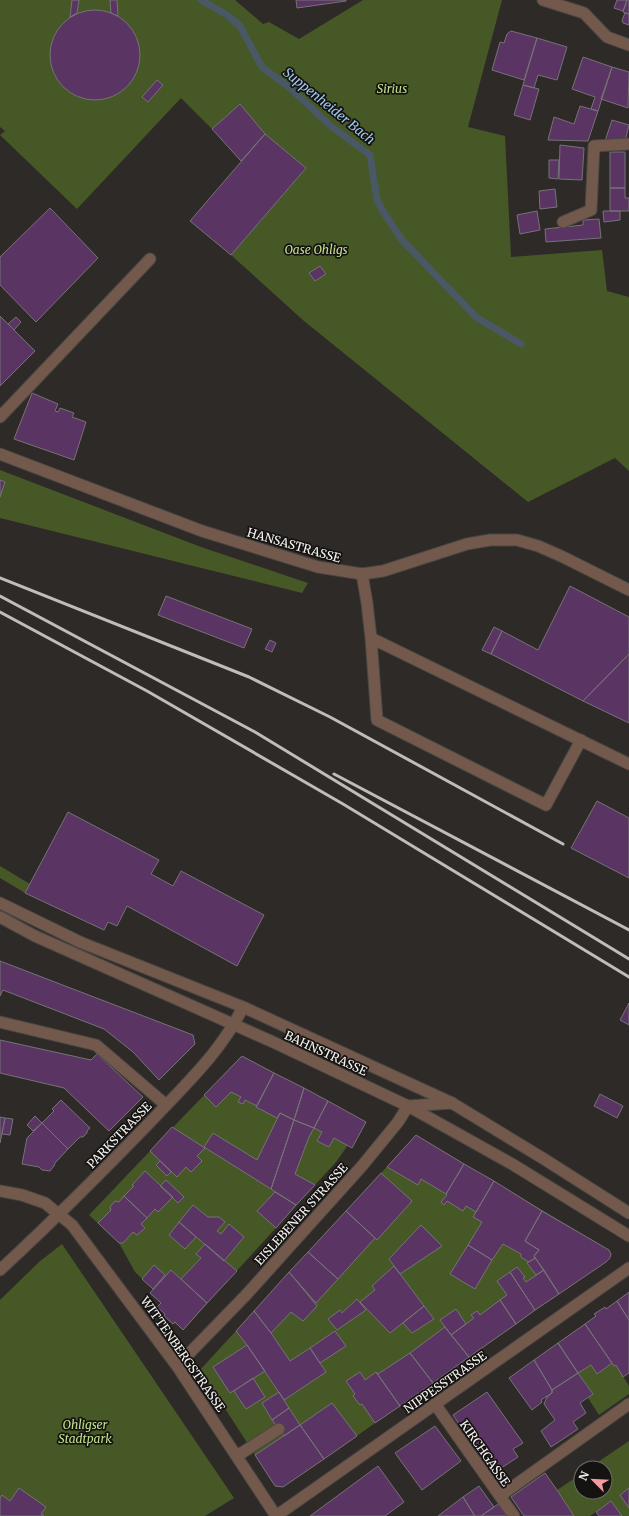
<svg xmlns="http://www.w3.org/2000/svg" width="629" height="1516" font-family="Merriweather,serif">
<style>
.green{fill:#475827}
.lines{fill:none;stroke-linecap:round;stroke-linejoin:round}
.stream{stroke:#4a5765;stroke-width:7}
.building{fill:#5a3563;stroke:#767277}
.service-casing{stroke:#4a4643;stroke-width:13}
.minor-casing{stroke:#4a4643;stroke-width:13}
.tertiary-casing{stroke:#4a4643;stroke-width:13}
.service{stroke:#73594c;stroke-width:11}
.minor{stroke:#73594c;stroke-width:11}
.tertiary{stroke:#73594c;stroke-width:11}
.rail{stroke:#c0bcba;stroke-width:3}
.labels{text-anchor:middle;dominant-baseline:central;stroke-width:3.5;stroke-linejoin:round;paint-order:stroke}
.park-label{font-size:12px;font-style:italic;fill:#c0e089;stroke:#151311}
.street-label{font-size:12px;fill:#f7f4f2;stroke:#151311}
.water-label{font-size:13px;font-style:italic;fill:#a1caf1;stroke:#151311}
</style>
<rect width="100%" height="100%" fill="#2e2a27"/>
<path class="green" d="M0 0H235L263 24 269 22 299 39 363 0H502L468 127 505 136 511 257 602 250 607 291 629 297V471L615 458 528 502 304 321 231 255 306 168 265 134 240 104 212 129 181 98 77 209 0 135 5 131 0 127Z
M0 470 201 547 308 583 302 593 0 518Z
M0 866 30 884 25 893 0 878Z
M242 1056 366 1122 352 1148 348 1145 336 1162 183 1330 175 1323 173 1324 164 1316 165 1314 161 1303 150 1293 153 1289 135 1272 119 1243 89 1215 150 1151Z
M416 1135 609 1250 611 1254 610 1258 324 1459 283 1487 275 1486 200 1370Z
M62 1244 234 1498 205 1516H0V1300L39 1262Z
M612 1363 616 1365 629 1386V1394L599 1415 588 1398 593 1394 578 1373 591 1365 597 1374Z
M629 1441V1516H622L611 1501 590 1516H574L557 1490 581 1474V1492H605V1468H589Z"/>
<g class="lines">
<path class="stream" d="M201 0 227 15 240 26 262 67 290 88 332 127 370 155 377 200 384 213 402 240 476 317 521 344"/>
</g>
<path class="building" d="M72 0H79L77 13 70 17Z
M110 0H117L118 16 111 13Z
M296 0H346V1L297 8Z
M617 0H627L623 11 614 8Z
M627 0H629V14L623 12Z
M50 55a45 45 0 1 1 90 0a45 45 0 1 1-90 0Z
M625 13 629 14V25L623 23 622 20Z
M511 31 537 38 524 80 492 70 500 42 504 43 507 34Z
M537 38 567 47 557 80 538 75 534 88 523 85Z
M583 57 612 67 598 111 591 109 595 97 572 89Z
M612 67 629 72 628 108 601 99Z
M157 80 163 85 148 102 142 97Z
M523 85 539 89 530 120 514 115Z
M240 104 265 134 241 161 212 129Z
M580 106 598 111 588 141 548 140 554 117 574 124Z
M612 120 629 125 625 141H605Z
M265 134 306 168 231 255 190 221Z
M560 145 584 148 582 180 559 179Z
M610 152H625V188H610Z
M549 160H559L558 179 549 178Z
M610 188H625V198H629V211H610Z
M555 189 557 207 540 209 539 191Z
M50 208 98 258 36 322 0 285V257Z
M537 211 540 230 520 234 517 215Z
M603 211H620V220L604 222Z
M599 219 601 238 546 242 545 229 583 225V220Z
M320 266 326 274 315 281 309 273Z
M0 316 35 351 0 386Z
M16 317 21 322 14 330 8 324Z
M32 393 58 404 55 411 58 412 60 408 74 413 72 417 86 422 74 460 14 439Z
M0 480 5 482 0 497Z
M570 586 629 617V654L583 701 491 654 502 631 538 650Z
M166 596 252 629 244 648 158 615Z
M494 627 502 631 491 654 482 650Z
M270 640 276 643 272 652 265 649Z
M629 654V723L583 701Z
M597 801 629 818V878L571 848Z
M68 812 159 860 151 874 173 886 181 871 264 915 237 966 127 906 117 926 108 922 104 930 25 893Z
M0 961 193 1035 195 1044 159 1080 133 1052 104 1029 3 990 0 996Z
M629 1003V1025L620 1020Z
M0 1040 91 1060 97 1054 143 1097 109 1131 64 1088 0 1073Z
M242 1056 274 1073 257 1106 245 1100 243 1104 238 1102 241 1097 231 1092 216 1107 204 1095Z
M274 1073 304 1088 294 1120 280 1113 277 1118 256 1107Z
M304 1088 328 1101 314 1128 294 1120Z
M600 1094 623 1106 617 1118 594 1106Z
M61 1100 90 1128 87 1131V1133L83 1137H80L68 1149 42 1123 54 1111 52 1109Z
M328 1101 366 1122 352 1148 334 1138 329 1147 317 1141 322 1132 314 1128Z
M280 1113 294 1120 271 1189 204 1147 213 1133 257 1160Z
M35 1116 42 1123 33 1131 27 1125Z
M0 1117 5 1118 0 1143Z
M5 1118 13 1119 10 1135 2 1134Z
M294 1120 314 1128 309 1137 295 1174 315 1185 296 1205 271 1189Z
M42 1123 68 1149 55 1163 54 1166 50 1171 42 1170 39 1167 22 1164 27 1138Z
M172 1127 205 1148 197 1156 202 1161 191 1172 186 1167 177 1177 150 1151Z
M416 1135 464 1164 446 1194 421 1179 418 1185 387 1167Z
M160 1161 171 1172 167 1176 156 1165Z
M464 1164 494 1181 476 1212 466 1206 463 1211 447 1201 444 1205 441 1202 447 1195 446 1194Z
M145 1171 173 1197 158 1212 155 1209 147 1218 124 1196 134 1186 132 1185Z
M381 1173 412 1201 377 1240 346 1211Z
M166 1180 184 1197 178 1203 160 1186Z
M494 1181 542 1211 525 1241 539 1250 534 1256 535 1258 529 1262 521 1257V1254L503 1244 492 1260 468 1245 482 1222 473 1217Z
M275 1192 296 1205 276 1228 257 1211Z
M124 1196 147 1218 141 1224 145 1228 137 1235 133 1232 123 1243H119L98 1223 111 1210 110 1207 115 1201 119 1202Z
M193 1205 208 1217H219L225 1222 217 1231 221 1234 229 1224 244 1237 224 1261 179 1222Z
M346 1211 375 1238 338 1279 308 1252Z
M542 1211 609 1250 611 1254 610 1258 606 1262 559 1294 534 1256 539 1250 525 1241Z
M179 1222 196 1237 185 1249 169 1235Z
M421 1225 442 1246 400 1274 389 1259Z
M205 1244 237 1271 207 1303 181 1279 201 1258 196 1254Z
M468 1245 492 1260 475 1289 450 1274Z
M308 1252 338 1279 316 1303 289 1272Z
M535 1258 544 1270 536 1275 527 1263Z
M154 1265 165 1275 153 1289 142 1279Z
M394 1266 424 1306 390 1333 360 1302 375 1290 372 1286Z
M517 1267 525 1277 523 1278 526 1282 544 1270 559 1294 535 1310 510 1272Z
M171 1270 207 1303 183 1330 175 1322 173 1324 164 1316 165 1314 157 1307 161 1303 150 1293Z
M289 1272 317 1306 303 1321 291 1312 271 1333 254 1311Z
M510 1272 535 1310 516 1324 500 1300 507 1295 497 1281Z
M629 1292V1320L617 1301Z
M357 1299 366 1310 337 1330 328 1319 340 1310 342 1313Z
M500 1300 516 1324 469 1357 451 1335 474 1318 471 1315 477 1311 480 1315Z
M617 1301 629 1320V1373L623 1377 616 1365 614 1366 585 1324 596 1316 594 1314 605 1307 606 1309Z
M424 1306 434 1319 412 1333 403 1323Z
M456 1309 466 1324 451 1335 440 1320Z
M254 1311 271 1333 290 1361 310 1348 326 1372 284 1400 247 1345 236 1331Z
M585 1324 612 1363 597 1374 591 1365 578 1373 558 1343Z
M445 1327 469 1357 433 1383 410 1353Z
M335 1331 346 1346 320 1363 310 1348Z
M558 1343 578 1373 552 1390 534 1360Z
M247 1345 265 1371 230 1393 213 1367Z
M410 1353 433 1383 400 1406 376 1372 378 1374Z
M534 1360 552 1390V1393L541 1400 542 1402 532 1410 509 1378Z
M360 1372 365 1380 376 1372 400 1406 375 1423 362 1404 360 1405 353 1396 355 1394 346 1381Z
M578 1373 593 1394 580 1403 586 1413 573 1422 578 1429 551 1447 541 1431 555 1420 544 1404 547 1397 552 1393V1390Z
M253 1378 265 1397 246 1409 234 1391Z
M279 1392 289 1408 272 1420 262 1403Z
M487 1392 523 1443 513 1449 518 1457 492 1474 453 1415Z
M332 1403 357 1436 324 1459 300 1425Z
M289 1408 300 1425 284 1436 272 1420Z
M300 1425 324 1459 283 1487 275 1486 255 1455Z
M435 1426 461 1461 422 1490 395 1453Z
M378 1466 404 1502 385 1516H310Z
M545 1473 557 1490 574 1516H524L511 1497Z
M479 1486 494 1507 481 1516H475L463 1497Z
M19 1488 46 1507 41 1514 44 1516H0V1498L2 1495 10 1501Z
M629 1488V1508L620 1495Z
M463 1497 474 1515 472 1516H438Z
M611 1501 622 1516H599L596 1512Z
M498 1504 507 1516H481L494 1507Z"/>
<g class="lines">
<g class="service-casing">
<path id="service" d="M563 222 591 210 594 146 629 144
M362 574 367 603 371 638 629 764
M371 638 377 720 546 805 581 740
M0 1022 96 1045 166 1105
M435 1404 514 1516
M237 1456 279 1429
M500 1496 629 1404"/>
</g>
<g class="minor-casing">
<path id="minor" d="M543 0 584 13 607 37 629 45
M0 417 150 259
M0 454 202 531 318 567 362 574 383 571 467 544 490 540H517L538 546 561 556 629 590
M0 1191 22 1195 45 1203 72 1225 177 1366 276 1516
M0 1270C54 1220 105 1169 156 1116 188 1082 222 1050 243 1007
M177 1366 246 1295 362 1166 398 1122 408 1106 452 1103
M276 1516 629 1268"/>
</g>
<g class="tertiary-casing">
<path id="tertiary" d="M0 903 80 942 243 1007 452 1103 544 1159 629 1213
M0 917 35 936 273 1042 408 1106 512 1164 629 1236"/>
</g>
<use href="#service" class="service"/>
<use href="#minor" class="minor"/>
<use href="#tertiary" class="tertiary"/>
<path class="rail" d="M0 578 249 677 330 717 563 844
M0 596 255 732 629 959
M0 612 147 691 343 804 629 977
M334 774 629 930"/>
</g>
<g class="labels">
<g class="park-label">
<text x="392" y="88">Sirius</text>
<text x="316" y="249">Oase Ohligs</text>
<text x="85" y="1424">Ohligser<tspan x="85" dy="14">Stadtpark</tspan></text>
</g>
<g class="street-label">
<text transform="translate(294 545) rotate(16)">HANSASTRASSE</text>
<text transform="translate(326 1053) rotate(25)">BAHNSTRASSE</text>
<text transform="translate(119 1135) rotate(-46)">PARKSTRASSE</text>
<text transform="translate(301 1214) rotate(-48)">EISLEBENER STRASSE</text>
<text transform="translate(183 1354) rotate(55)">WITTENBERGSTRASSE</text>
<text transform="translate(445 1382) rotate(-35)">NIPPESSTRASSE</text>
<text transform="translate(485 1453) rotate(55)">KIRCHGASSE</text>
</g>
<g class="water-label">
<text transform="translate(329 106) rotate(39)">Suppenheider Bach</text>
</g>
</g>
<g transform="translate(593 1480) rotate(294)"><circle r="19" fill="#151311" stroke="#6f6d6b"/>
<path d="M0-3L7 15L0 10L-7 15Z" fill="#f49aa0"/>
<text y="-6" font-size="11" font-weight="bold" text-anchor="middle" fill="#f7f4f2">N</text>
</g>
</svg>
